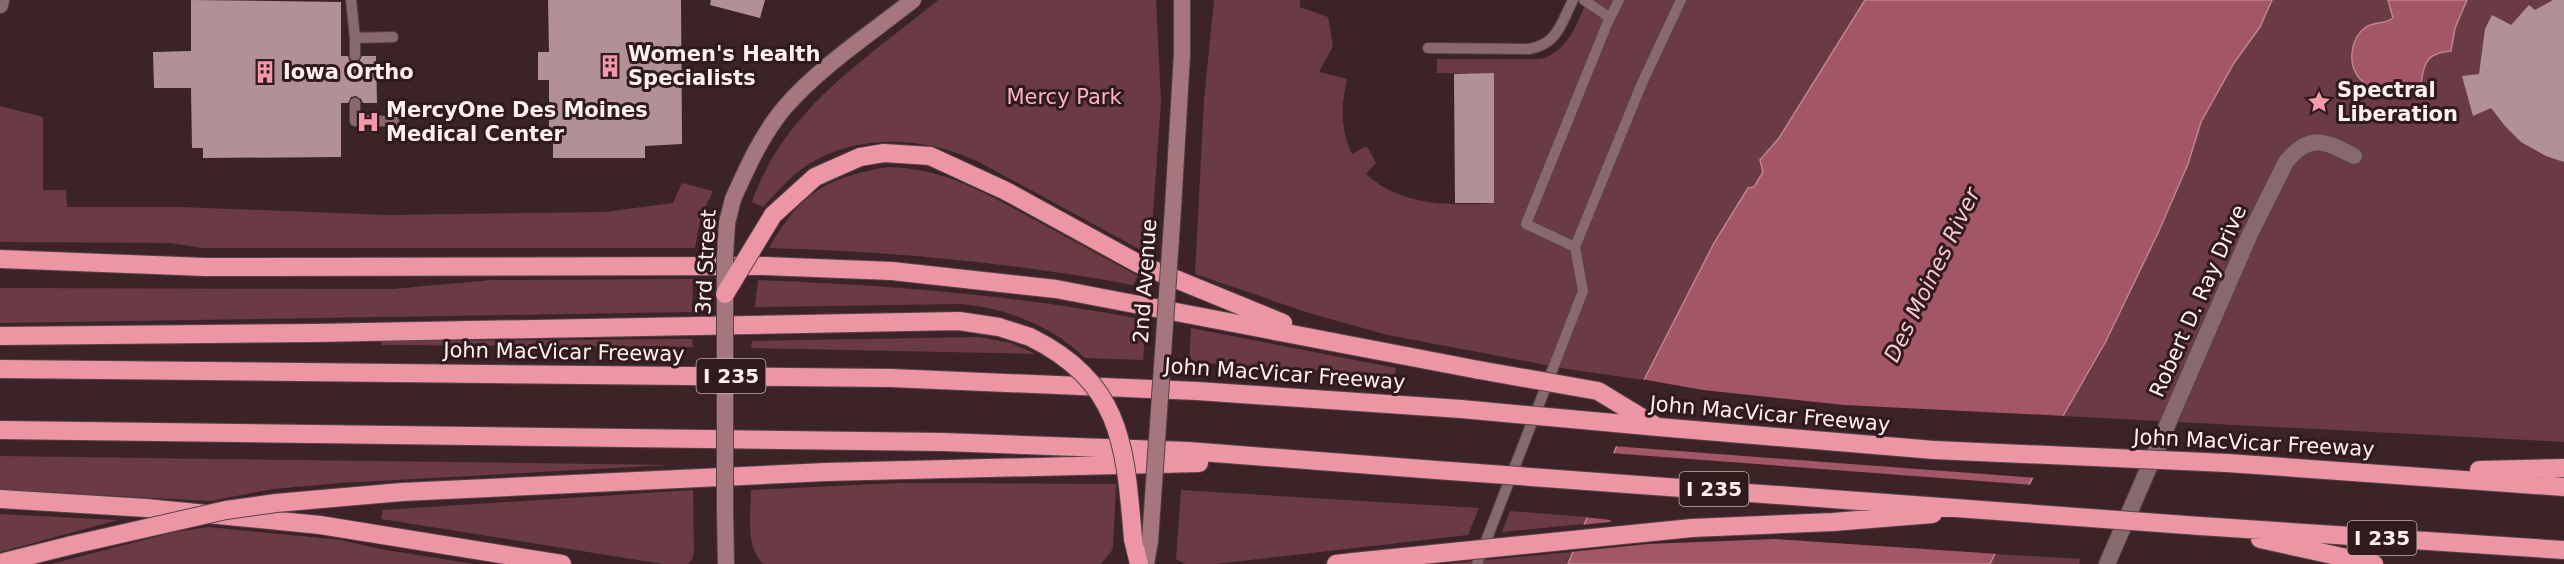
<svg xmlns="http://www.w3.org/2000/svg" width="2564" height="564" font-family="'DejaVu Sans',sans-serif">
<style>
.green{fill:#6a3b44}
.water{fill:#a35665;stroke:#bf848f;stroke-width:1.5}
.pier{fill:#3c2328}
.building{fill:#b19196}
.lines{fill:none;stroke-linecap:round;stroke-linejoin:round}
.service-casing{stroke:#574346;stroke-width:12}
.minor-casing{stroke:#574346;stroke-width:18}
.secondary-casing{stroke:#574346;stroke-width:18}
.motorway-casing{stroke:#574346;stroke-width:20}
.service{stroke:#87696e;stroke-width:10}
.minor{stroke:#87696e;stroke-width:16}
.secondary{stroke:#a5767e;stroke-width:16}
.motorway{stroke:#ec95a5;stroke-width:18}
.secondary-bridge-casing{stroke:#574346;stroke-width:18;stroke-linecap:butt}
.motorway-bridge-casing{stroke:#574346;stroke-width:20;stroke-linecap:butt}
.secondary-bridge{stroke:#a5767e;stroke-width:16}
.motorway-bridge{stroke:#ec95a5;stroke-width:18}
.labels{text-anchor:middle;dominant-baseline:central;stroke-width:6;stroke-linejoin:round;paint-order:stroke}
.shield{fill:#311a1e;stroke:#c1b0b2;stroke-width:1.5}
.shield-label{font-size:20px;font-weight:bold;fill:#fff1f2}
.poi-label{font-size:21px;font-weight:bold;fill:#fff1f2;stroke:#311a1e;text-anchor:start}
.park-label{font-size:21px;fill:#f9b6c1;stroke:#311a1e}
.street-label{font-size:21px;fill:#fff1f2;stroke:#311a1e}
.water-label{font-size:22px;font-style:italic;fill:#f6c8cf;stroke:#311a1e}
</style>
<rect width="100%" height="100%" fill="#3c2328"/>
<path class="green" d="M938 0H1156L1161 102 1150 255 979 162C924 136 855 132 803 168 788 179 776 193 763 207L752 202C784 109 865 60 938 0Z
M1214 0H1300V7L1328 17 1333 46 1319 72 1347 79C1341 106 1340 128 1352 154L1365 147 1368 148 1376 163 1366 174C1400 206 1450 206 1494 203V74L1437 73V59H1541C1570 50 1575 25 1588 0H1865L1779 138 1766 153 1763 172 1754 187 1714 243 1644 380 1567 369 1388 335 1309 313 1195 274 1204 100Z
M2272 0H2564V442L2063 416 2106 341 2158 233 2188 164 2201 122 2234 63 2260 27Z
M0 106 43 117V190H66L67 207H180L387 215 604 212 673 203 682 183 713 191 701 215 695 248H203L170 243 2 242 0 241Z
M888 167C944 168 985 193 1033 219 1068 238 1103 257 1138 276L1133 285C1013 263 891 251 769 248 801 193 825 178 888 167Z
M693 279 692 312 0 323V288L392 289 492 280Z
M758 280C889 285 1018 295 1146 320L1143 360 1085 358C1052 326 1006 308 961 304L755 307Z
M1191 328 1396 368 1395 375 1189 362Z
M979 337 1011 343 1036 354 751 348 752 341Z
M692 339 693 347 382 345 381 341Z
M0 456 669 465 341 483 273 489 210 501 0 490Z
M898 483 1116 484 1113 549 1101 564H763C745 546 751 514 751 490Z
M693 490 694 551 693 558 688 564H663L381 519 383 510Z
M1181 490 1479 508 1468 535 1215 564H1185L1176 559Z
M1510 511 1587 517 1584 524 1502 532Z
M0 514 118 520 0 552Z
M209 527 341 540 380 549 474 564H51L175 532Z
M1573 552 1568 564H1444Z
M1996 554 2081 559 2079 564H1990Z"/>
<path class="water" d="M1865 0H2272L2260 27 2234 63 2201 122 2188 164 2158 233 2106 341 2063 416 1990 564H1568L1644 380 1714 243 1748 188 1754 187 1763 172 1760 160 1779 138Z
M2388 0H2467L2455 28 2451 51C2428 53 2424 61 2421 83L2371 88C2368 85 2363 82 2360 79 2347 65 2350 38 2366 27 2374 22 2385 24 2393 18Z"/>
<path class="pier" d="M1641 379 1703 390 1844 405 2066 416 2036 478 1613 446Z
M1610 453 2033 485 1999 554 1775 539 1648 544 1570 552 1581 525 1610 522 1611 520 1584 517Z"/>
<path class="building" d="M191 0 341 2V56H348L349 60 354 63 359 62 362 56H376L377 103H363L361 99 356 96 351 97 348 103H341V157L203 158V148H192L191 88H154L153 52 191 51Z
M548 0H681L682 144 645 146V158H553V134H549V80H538V52H549Z
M711 0H765L760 18 710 5Z
M2553 0H2564V162L2546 156 2521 142 2505 126 2491 108 2473 116 2462 76 2479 74 2485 29 2492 15 2511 25 2529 5 2535 10Z
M1494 73V203H1455L1454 74Z"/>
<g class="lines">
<g class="service-casing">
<path id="service" d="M351 0 355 38 393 37
M1584 0 1610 18
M1619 0 1607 24 1526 224 1575 247 1642 83 1681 0
M355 38V56
M1428 48 1529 49C1558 44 1561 23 1573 0
M355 103V121H394
M1477 564 1583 291 1575 247"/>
</g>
<g class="minor-casing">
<path id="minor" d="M0 5 1 0
M2107 564 2250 234 2286 162C2309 133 2325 141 2354 156"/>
</g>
<g class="secondary-casing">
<path id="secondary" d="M733 199C747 168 762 134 785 107 821 66 870 34 913 0
M1173 208 1182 54V0
M725 511 726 564
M1146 564 1150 541"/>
</g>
<g class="motorway-casing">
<path id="motorway" d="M773 215 815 177 860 157 884 153 930 156 1006 191 1139 264 1283 323
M0 259 205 267 764 266 892 271 1056 289 1479 370
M0 336 315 333 959 321 999 327 1030 337
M0 369 891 378 1197 391 1461 409
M1658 427 1934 450
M0 430 943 442 1188 451 1436 470
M2227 463 2564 487
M2479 470 2564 468
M402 492 826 472 1199 463
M0 499 146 508 320 525 562 564
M2200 526 2564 550
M1133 539 1139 564
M2260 539 2374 564
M0 563 72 545
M1336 564 1353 562"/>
</g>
<use href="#service" class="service"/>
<use href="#minor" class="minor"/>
<use href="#secondary" class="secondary"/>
<use href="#motorway" class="motorway"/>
<g class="secondary-bridge-casing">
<path id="secondary-bridge" d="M725 511V256L727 223 733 199
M1150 541 1173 208"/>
</g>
<g class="motorway-bridge-casing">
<path id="motorway-bridge" d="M725 294 773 215
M1030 337C1123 383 1125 447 1133 539
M1479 370 1598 391 1654 425
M1461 409 1658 427
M1934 450 2227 463
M1436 470 2200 526
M72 545 226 510 276 503 402 492
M1353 562 1692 528 1833 522 1933 514"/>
</g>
<use href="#secondary-bridge" class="secondary-bridge"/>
<use href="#motorway-bridge" class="motorway-bridge"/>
</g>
<defs>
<g id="building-bare" transform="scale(1.8)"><path d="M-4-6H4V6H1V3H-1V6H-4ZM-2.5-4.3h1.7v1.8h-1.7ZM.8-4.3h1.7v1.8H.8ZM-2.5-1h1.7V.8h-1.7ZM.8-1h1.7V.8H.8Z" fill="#f39aaa" stroke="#311a1e" stroke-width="2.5" paint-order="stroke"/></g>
<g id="sight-bare" transform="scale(1.8)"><path d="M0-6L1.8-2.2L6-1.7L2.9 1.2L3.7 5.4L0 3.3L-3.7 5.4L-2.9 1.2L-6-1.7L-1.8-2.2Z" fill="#f39aaa" stroke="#311a1e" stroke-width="2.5" paint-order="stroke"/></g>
<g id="hospital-bare" transform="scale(1.8)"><path d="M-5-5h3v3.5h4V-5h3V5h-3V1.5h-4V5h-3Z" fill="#f39aaa" stroke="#311a1e" stroke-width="2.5" paint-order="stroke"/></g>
</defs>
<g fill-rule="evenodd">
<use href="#building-bare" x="610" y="66"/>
<use href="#building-bare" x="265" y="72"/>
<use href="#sight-bare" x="2319" y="102"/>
<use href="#hospital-bare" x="368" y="122"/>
</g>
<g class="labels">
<g class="shield">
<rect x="696.5" y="359" width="69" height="34" rx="4.5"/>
<rect x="1679.5" y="472" width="69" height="34" rx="4.5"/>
<rect x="2347.5" y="521" width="69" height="34" rx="4.5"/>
</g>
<g class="shield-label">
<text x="731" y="376">I 235</text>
<text x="1714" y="489">I 235</text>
<text x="2382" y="538">I 235</text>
</g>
<g class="poi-label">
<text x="628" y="54">Women's Health<tspan x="628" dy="24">Specialists</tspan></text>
<text x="283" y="72">Iowa Ortho</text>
<text x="2337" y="90">Spectral<tspan x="2337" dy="24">Liberation</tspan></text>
<text x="386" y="110">MercyOne Des Moines<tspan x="386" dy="24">Medical Center</tspan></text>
</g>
<g class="park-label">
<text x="1064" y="97">Mercy Park</text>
</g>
<g class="street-label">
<text transform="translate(706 262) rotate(-87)">3rd Street</text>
<text transform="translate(1145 281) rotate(-86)">2nd Avenue</text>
<text transform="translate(2198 301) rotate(-66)">Robert D. Ray Drive</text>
<text transform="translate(564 352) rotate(1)">John MacVicar Freeway</text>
<text transform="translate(1285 374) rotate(4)">John MacVicar Freeway</text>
<text transform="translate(1770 414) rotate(5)">John MacVicar Freeway</text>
<text transform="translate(2254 443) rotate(3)">John MacVicar Freeway</text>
</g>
<g class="water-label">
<text transform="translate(1932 275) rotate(-64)">Des Moines River</text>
</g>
</g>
</svg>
